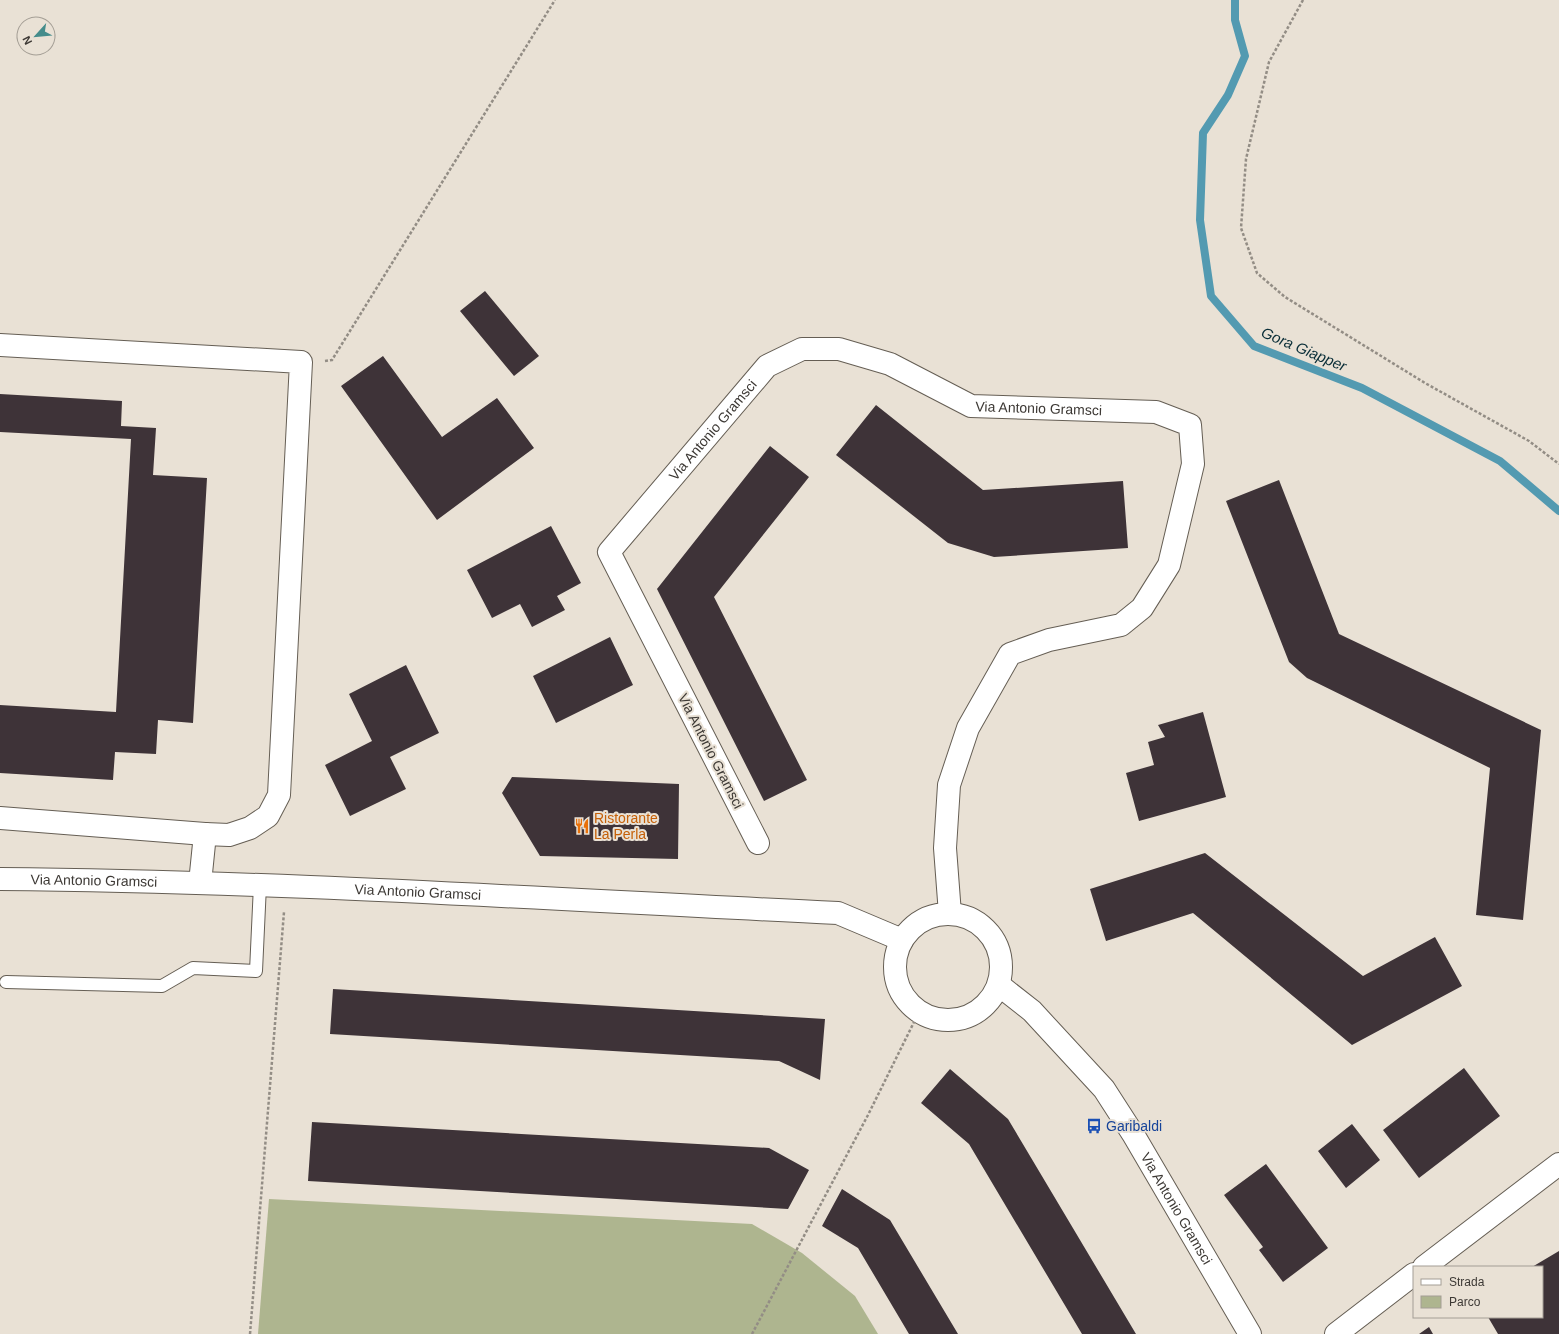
<svg xmlns="http://www.w3.org/2000/svg" width="1559" height="1334" font-family="Arial,sans-serif">
<style>
.green{fill:#aeb58f}
.lines{fill:none;stroke-linecap:round;stroke-linejoin:round}
.stream{stroke:#539ab1;stroke-width:8}
.building{fill:#3e3338}
.lane-casing{stroke:#655e54;stroke-width:14}
.street-casing{stroke:#655e54;stroke-width:24}
.secondary-casing{stroke:#655e54;stroke-width:24}
.path{stroke:#938d85;stroke-width:2.5;stroke-dasharray:3 2;stroke-linecap:butt}
.lane{stroke:#fff;stroke-width:12}
.street{stroke:#fff;stroke-width:22}
.secondary{stroke:#fff;stroke-width:22}
.labels{text-anchor:middle;dominant-baseline:central;stroke-width:4;stroke-linejoin:round;paint-order:stroke}
.street-label{font-size:14px;fill:#3d3935;stroke:#e9e1d5}
.food-label{font-size:14px;fill:#c56008;stroke:#e9e1d5;text-anchor:start}
.transit-label{font-size:14px;fill:#164399;stroke:#e9e1d5;text-anchor:start}
.water-label{font-size:15px;font-style:italic;fill:#0a2e38;stroke:#e9e1d5}
</style>
<rect width="100%" height="100%" fill="#e9e1d5"/>
<path class="green" d="M269 1199 752 1224 802 1253 855 1296 878 1334H258Z"/>
<g class="lines">
<path class="stream" d="M1235 0V20L1245 56 1228 95 1203 133 1200 220 1211 296 1254 346 1362 388 1500 461 1559 511"/>
</g>
<path class="building" d="M485 291 539 356 514 376 460 311Z
M383 356 442 437 497 398 534 448 437 520 341 386Z
M0 394 122 401 121 426 156 428 153 475 207 478 193 723 158 720 156 754 115 752 113 780 0 773V705L116 712 131 439 0 432Z
M876 405 983 490 1123 481 1128 548 994 557 948 543 836 455Z
M770 446 809 477 714 597 807 780 764 801 657 589Z
M1279 480 1339 634 1541 730 1523 920 1476 915 1490 768 1307 678 1289 662 1226 501Z
M551 526 581 583 557 596 565 610 532 627 520 604 492 618 467 570Z
M610 637 633 685 556 723 533 676Z
M406 665 439 733 390 757 406 789 350 816 325 765 372 741 349 694Z
M1203 712 1226 797 1139 821 1126 773 1154 765 1148 742 1165 737 1158 725Z
M512 777 679 784 678 859 540 856 502 793Z
M1205 853 1363 976 1435 937 1462 986 1352 1045 1193 913 1106 941 1090 889Z
M333 989 825 1019 820 1080 779 1061 330 1034Z
M1464 1068 1500 1116 1419 1178 1383 1130Z
M950 1069 1008 1119 1136 1334H1082L969 1144 921 1103Z
M312 1122 769 1148 809 1170 788 1209 308 1181Z
M1352 1124 1380 1160 1346 1188 1318 1151Z
M1266 1164 1328 1248 1283 1282 1259 1250 1263 1247 1224 1195Z
M842 1189 890 1220 958 1334H909L858 1248 822 1226Z
M1559 1251V1334H1498L1488 1317H1542V1267H1532Z
M1429 1327 1433 1334H1419Z"/>
<g class="lines">
<g class="lane-casing">
<path id="lane" d="M6 982 162 986 193 968 256 971 260 885"/>
</g>
<g class="street-casing">
<g id="street">
<path d="M0 345 301 362 279 795 268 816 250 828 229 835 205 834 200 883"/>
<path d="M0 818 205 834"/>
<path id="s1" d="M758 843 609 552 767 366 802 349H839L890 364 971 406 1156 412 1190 425 1193 464 1169 565 1142 608 1121 625 1049 640 1010 654 968 728 949 785 945 848 950 914"/>
</g>
</g>
<g class="secondary-casing">
<g id="secondary">
<path id="s2" d="M0 879C279 881 559 900 838 913L902 940"/>
<circle cx="948" cy="967" r="53"/>
<path id="s3" d="M999 985 1032 1011 1104 1089 1133 1134 1250 1334"/>
<path d="M1424 1267 1559 1164"/>
<path d="M1336 1334 1414 1274"/>
</g>
</g>
<path class="path" d="M1303 0 1269 62 1246 159 1241 228 1257 273 1285 297 1425 383 1529 441 1559 464
M325 361 332 360 555 0
M250 1334 284 912
M752 1334 868 1115 919 1012"/>
<use href="#lane" class="lane"/>
<use href="#street" class="street"/>
<use href="#secondary" class="secondary"/>
</g>
<defs>
<g id="restaurant-bare" transform="scale(1.2)"><path d="M-5-6h1v4h1v-4h1v4h1v-4h1v5L-1.5 .5V6h-2V.5L-5-1ZM5-6V6H3V1.5H1.5Q1.5-4 5-6Z" fill="#e8710a" stroke="#e9e1d5" stroke-width="2.5" paint-order="stroke"/></g>
<g id="bus-bare" transform="scale(1.2)"><path d="M-5-6H5V4H4V6H2V4H-2V6H-4V4H-5ZM-3.5-4V0h7V-4ZM-3.5 1.2v1.5H-2V1.2ZM2 1.2v1.5H3.5V1.2Z" fill="#1a4fb4" stroke="#e9e1d5" stroke-width="2.5" paint-order="stroke"/></g>
</defs>
<g fill-rule="evenodd">
<use href="#restaurant-bare" x="582" y="826"/>
<use href="#bus-bare" x="1094" y="1126"/>
</g>
<g class="labels">
<g class="street-label">
<text stroke="none"><textPath href="#s1" startOffset="859">Via Antonio Gramsci</textPath></text>
<text stroke="none"><textPath href="#s1" startOffset="487">Via Antonio Gramsci</textPath></text>
<text transform="translate(711 751) rotate(63)">Via Antonio Gramsci</text>
<text stroke="none"><textPath href="#s2" startOffset="94">Via Antonio Gramsci</textPath></text>
<text stroke="none"><textPath href="#s2" startOffset="418">Via Antonio Gramsci</textPath></text>
<text stroke="none"><textPath href="#s3" startOffset="288">Via Antonio Gramsci</textPath></text>
</g>
<g class="food-label">
<text x="594" y="818">Ristorante<tspan x="594" dy="16">La Perla</tspan></text>
</g>
<g class="transit-label">
<text x="1106" y="1126">Garibaldi</text>
</g>
<g class="water-label">
<text transform="translate(1304 349) rotate(23)">Gora Giapper</text>
</g>
</g>
<rect x="1413" y="1266" width="130" height="52" fill="#e9e1d5" stroke="#a49e95"/>
<rect x="1421" y="1279" width="20" height="6" fill="#ffffff" stroke="#a49e95"/>
<text x="1449" y="1286" font-size="12" fill="#3d3935">Strada</text>
<rect x="1421" y="1296" width="20" height="12" fill="#aeb58f" stroke="#a49e95"/>
<text x="1449" y="1306" font-size="12" fill="#3d3935">Parco</text>
<g transform="translate(36 36) rotate(243)"><circle r="19" fill="#e9e1d5" stroke="#a49e95"/>
<path d="M0-3L7 15L0 10L-7 15Z" fill="#448c8b"/>
<text y="-6" font-size="11" font-weight="bold" text-anchor="middle" fill="#3d3935">N</text>
</g>
</svg>
